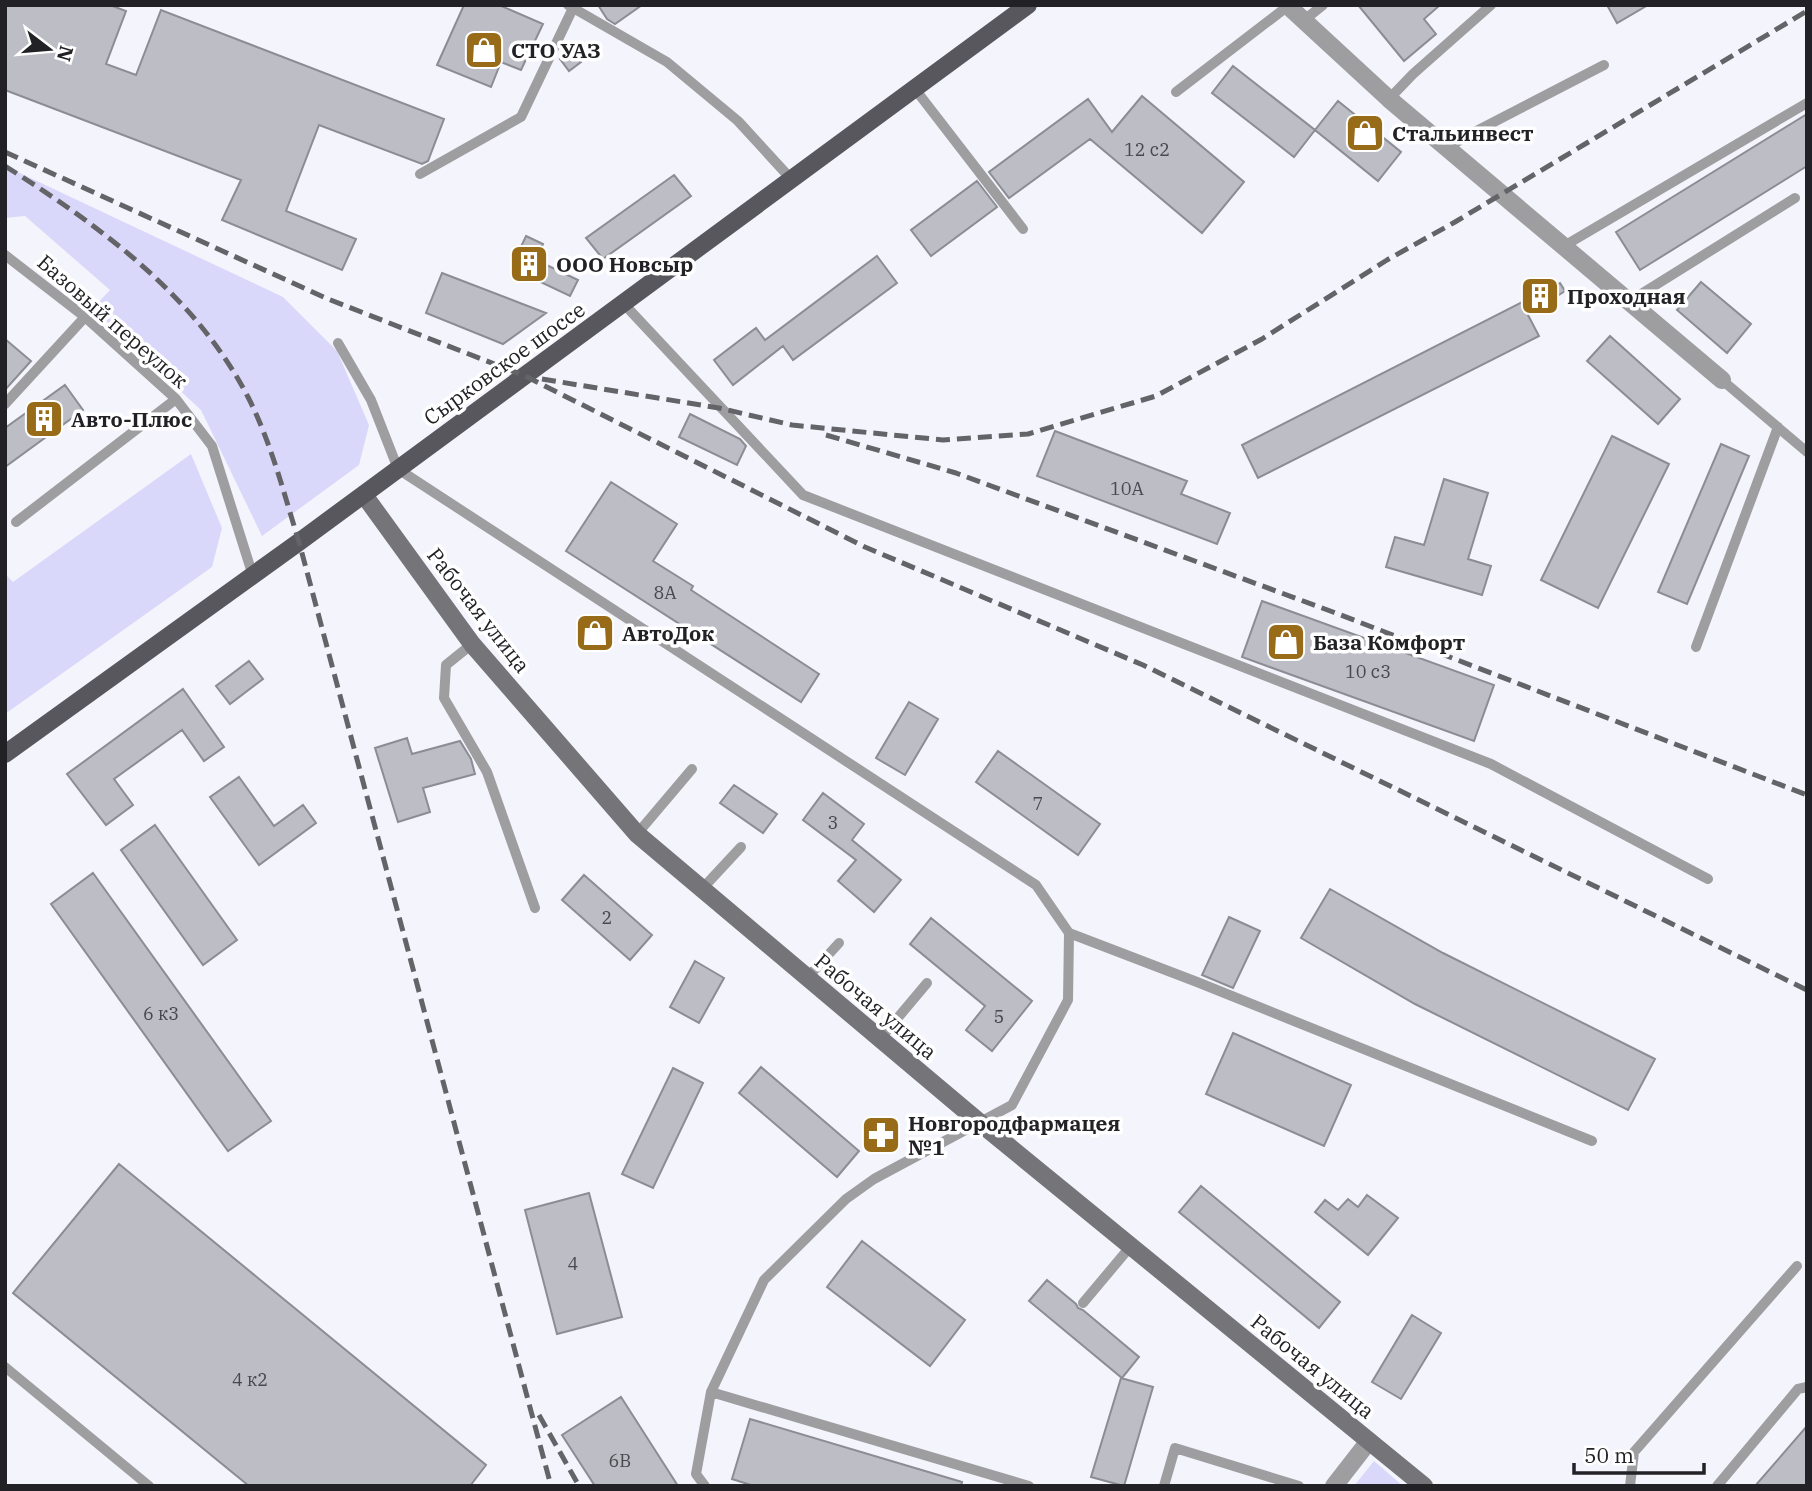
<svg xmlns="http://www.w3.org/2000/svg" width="1812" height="1491" font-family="'IBM Plex Serif',serif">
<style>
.grass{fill:#dad8fa}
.building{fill:#bdbdc6;stroke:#8c8c94;stroke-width:2}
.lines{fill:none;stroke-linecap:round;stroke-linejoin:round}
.lane{stroke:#9e9ea1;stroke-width:10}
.street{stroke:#9e9ea1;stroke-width:18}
.secondary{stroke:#747479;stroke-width:18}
.primary{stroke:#57575d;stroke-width:18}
.rail{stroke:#636368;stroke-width:5;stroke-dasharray:14 7;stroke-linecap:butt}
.labels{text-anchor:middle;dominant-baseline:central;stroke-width:7;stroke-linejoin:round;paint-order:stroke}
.number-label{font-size:18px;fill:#49484d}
.poi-label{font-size:21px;font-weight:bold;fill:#222125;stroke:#fff;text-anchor:start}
.street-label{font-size:21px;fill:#222125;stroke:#fff}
</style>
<rect width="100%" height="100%" fill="#f4f4fd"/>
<path class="grass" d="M5 166 283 297 337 351 369 425 359 465 262 536 201 410 92 309 110 290 25 216 5 218Z
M191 454 222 528 212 567 5 714V574L13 582Z
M1374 1461 1403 1486H1354Z"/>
<path class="building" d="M5 5H110L126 11 106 64 136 75 161 10 444 119 428 161 422 164 319 125 286 211 356 239 342 270 222 220 241 180 5 90Z
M464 5H499L543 24 521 70 501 62 491 87 437 65Z
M598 5H642L615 24 607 19Z
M1358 5H1440L1424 19 1436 34 1404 61Z
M1607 5H1648L1617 23Z
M572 51 581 62 569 71 560 59Z
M1233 66 1315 130 1294 157 1212 93Z
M1142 96 1244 182 1202 233 1090 139 1009 198 989 172 1088 99 1112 132Z
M1338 101 1401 152 1378 181 1315 130Z
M1807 114V166L1640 270 1616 232Z
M674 175 691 196 603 259 586 238Z
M977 181 997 207 931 256 911 230Z
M526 236 543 244 536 260 578 280 570 296 511 268Z
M877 256 897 283 793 360 783 346 733 385 714 360 756 328 765 340Z
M442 273 546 313 503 344 426 313Z
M1701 282 1751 324 1727 353 1677 310Z
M1560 283 1565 291 1528 315 1539 336 1258 478 1242 445 1532 297 1528 292 1541 284 1545 291Z
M1610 336 1680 399 1658 424 1587 361Z
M5 339 31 361 5 390Z
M65 385 83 410 5 467V428Z
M690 414 740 439 746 446 737 465 679 437Z
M1055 431 1187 481 1181 494 1230 513 1217 544 1037 476Z
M1612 436 1669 464 1598 608 1541 580Z
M1721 444 1749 456 1687 604 1658 592Z
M1444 479 1488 493 1468 559 1491 566 1482 595 1386 567 1395 537 1424 545Z
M611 482 677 524 653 561 693 586 691 590 819 674 801 702 566 551Z
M1262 601 1494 685 1474 741 1242 657Z
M249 661 263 679 230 704 216 686Z
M183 689 224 747 204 761 182 730 114 779 133 805 106 825 67 774Z
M909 702 938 719 905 775 876 758Z
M407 738 412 754 460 741 471 759 475 774 423 788 430 812 398 822 375 748Z
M998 751 1100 824 1078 855 976 782Z
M239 777 274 826 303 805 316 823 259 865 210 797Z
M734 785 777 814 763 833 720 803Z
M823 793 864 824 852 840 901 880 874 912 838 881 856 860 803 820Z
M155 825 237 940 203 965 121 850Z
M93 873 271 1121 228 1151 51 904Z
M584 875 652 935 630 960 562 900Z
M1330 889 1443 953 1655 1059 1628 1110 1415 1004 1301 938Z
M1229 917 1260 931 1233 988 1202 975Z
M931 918 1032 1001 992 1051 966 1030 985 1006 910 944Z
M695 961 724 978 699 1023 670 1007Z
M1233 1033 1351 1085 1324 1146 1206 1094Z
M761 1067 859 1151 837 1177 739 1093Z
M673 1068 703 1083 653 1188 622 1174Z
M119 1164 486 1465 470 1486H249L13 1293Z
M1201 1186 1340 1302 1319 1328 1179 1212Z
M589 1193 622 1317 557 1334 525 1210Z
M1367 1195 1398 1218 1368 1255 1315 1212 1325 1200 1338 1210 1348 1199 1358 1207Z
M862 1241 965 1320 930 1366 827 1287Z
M1047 1280 1076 1304 1078 1308 1083 1310 1139 1357 1122 1378 1029 1301Z
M1412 1315 1441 1333 1401 1399 1372 1382Z
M1121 1378 1153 1387 1124 1486 1091 1477Z
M621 1397 678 1486H595L562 1435Z
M750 1419 962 1482 961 1486H754L732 1479Z
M1807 1426V1486H1755Z"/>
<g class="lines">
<path class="lane" d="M568 5 667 62 738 121 792 180
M1303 21 1323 5
M915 89 1023 229
M1176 92 1288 6
M1389 99 1413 74 1491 5
M1447 149 1463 138 1604 65
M420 174 521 117 573 8
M1564 246 1807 103
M5 255 85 317 176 399 212 446 253 576
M1630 301 1795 198
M623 303 803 495 1491 764 1708 879
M338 343 371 400 398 469 1036 885 1069 933 1068 1000 1012 1105 874 1179 846 1199 764 1280 711 1392 696 1474 705 1486
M1722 380 1807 452
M5 404 85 317
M16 522 176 399
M472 644 446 665 444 698 487 772 535 908
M1696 647 1778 427
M637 834 692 769
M702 889 741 847
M1069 933 1197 982 1592 1141
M807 978 839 943
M880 1039 927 983
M1083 1303 1130 1247
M5 1367 149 1486
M711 1392 1029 1486
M1164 1486 1175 1448 1299 1486
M1630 1486 1634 1452 1797 1266
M1717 1486 1798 1389 1807 1387"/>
<path class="street" d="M1287 5 1389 99 1722 380
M1334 1486 1369 1441"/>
<path class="secondary" d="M364 495 472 644 637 834 979 1122 1424 1486"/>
<path class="primary" d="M5 754 299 542 1028 5"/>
<path class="rail" d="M5 152 328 299 525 376 865 547 1143 665 1807 990
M5 166C100 226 195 295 248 397 271 442 284 494 299 542L551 1486
M542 379 719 408 792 425 943 440 1028 434 1156 396 1262 339 1387 260 1455 222 1807 11
M826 435 956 473 1333 612 1807 795
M539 1415 579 1486"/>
</g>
<defs>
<g id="shop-square" transform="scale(2.0125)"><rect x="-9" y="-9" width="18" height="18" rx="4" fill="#976b18" stroke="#fff"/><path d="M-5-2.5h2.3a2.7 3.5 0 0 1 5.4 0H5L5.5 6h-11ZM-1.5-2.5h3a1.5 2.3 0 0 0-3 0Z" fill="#fff"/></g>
<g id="building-square" transform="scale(2.0125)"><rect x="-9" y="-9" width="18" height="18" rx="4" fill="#976b18" stroke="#fff"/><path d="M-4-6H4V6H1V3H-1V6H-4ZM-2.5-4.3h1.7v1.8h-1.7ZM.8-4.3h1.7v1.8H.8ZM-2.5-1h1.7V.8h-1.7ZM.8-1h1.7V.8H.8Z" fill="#fff"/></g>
<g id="pharmacy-square" transform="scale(2.0125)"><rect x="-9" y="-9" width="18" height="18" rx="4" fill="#976b18" stroke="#fff"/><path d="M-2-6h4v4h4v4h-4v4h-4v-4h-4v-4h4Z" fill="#fff"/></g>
</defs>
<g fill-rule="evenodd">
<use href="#shop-square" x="484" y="50"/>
<use href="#shop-square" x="1365" y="133"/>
<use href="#building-square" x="529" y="264"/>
<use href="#building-square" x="1540" y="296"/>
<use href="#building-square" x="44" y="419"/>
<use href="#shop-square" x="595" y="633"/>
<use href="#shop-square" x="1286" y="642"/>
<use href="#pharmacy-square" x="881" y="1135"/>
</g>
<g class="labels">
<g class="number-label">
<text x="1147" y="149">12 с2</text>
<text x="1127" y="488">10А</text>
<text x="665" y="592">8А</text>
<text x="1368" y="671">10 с3</text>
<text x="1038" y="803">7</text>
<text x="833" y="822">3</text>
<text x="607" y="917">2</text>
<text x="161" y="1013">6 к3</text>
<text x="999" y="1016">5</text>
<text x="573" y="1263">4</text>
<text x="250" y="1379">4 к2</text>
<text x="620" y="1460">6В</text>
</g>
<g class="poi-label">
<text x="511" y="50">СТО УАЗ</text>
<text x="1392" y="133">Стальинвест</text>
<text x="556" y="264">ООО Новсыр</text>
<text x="1567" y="296">Проходная</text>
<text x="71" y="419">Авто-Плюс</text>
<text x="622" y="633">АвтоДок</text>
<text x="1313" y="642">База Комфорт</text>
<text x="908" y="1123">Новгородфармацея<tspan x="908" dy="24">№1</tspan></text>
</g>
<g class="street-label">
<text transform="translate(113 321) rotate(41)">Базовый переулок</text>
<text transform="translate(504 363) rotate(-36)">Сырковское шоссе</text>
<text transform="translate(479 610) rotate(52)">Рабочая улица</text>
<text transform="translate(876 1006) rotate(40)">Рабочая улица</text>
<text transform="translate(1313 1366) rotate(39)">Рабочая улица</text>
</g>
</g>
<rect width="1812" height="1491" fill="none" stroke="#222125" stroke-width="14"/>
<g transform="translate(49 49) rotate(106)" stroke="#ffffff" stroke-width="5" paint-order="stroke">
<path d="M0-5L12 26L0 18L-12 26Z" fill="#222125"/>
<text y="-10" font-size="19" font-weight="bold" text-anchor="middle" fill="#222125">N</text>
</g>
<path d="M1574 1463v10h130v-10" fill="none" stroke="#222125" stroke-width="3.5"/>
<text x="1584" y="1463" font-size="21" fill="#222125" stroke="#ffffff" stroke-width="5" paint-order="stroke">50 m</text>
</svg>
